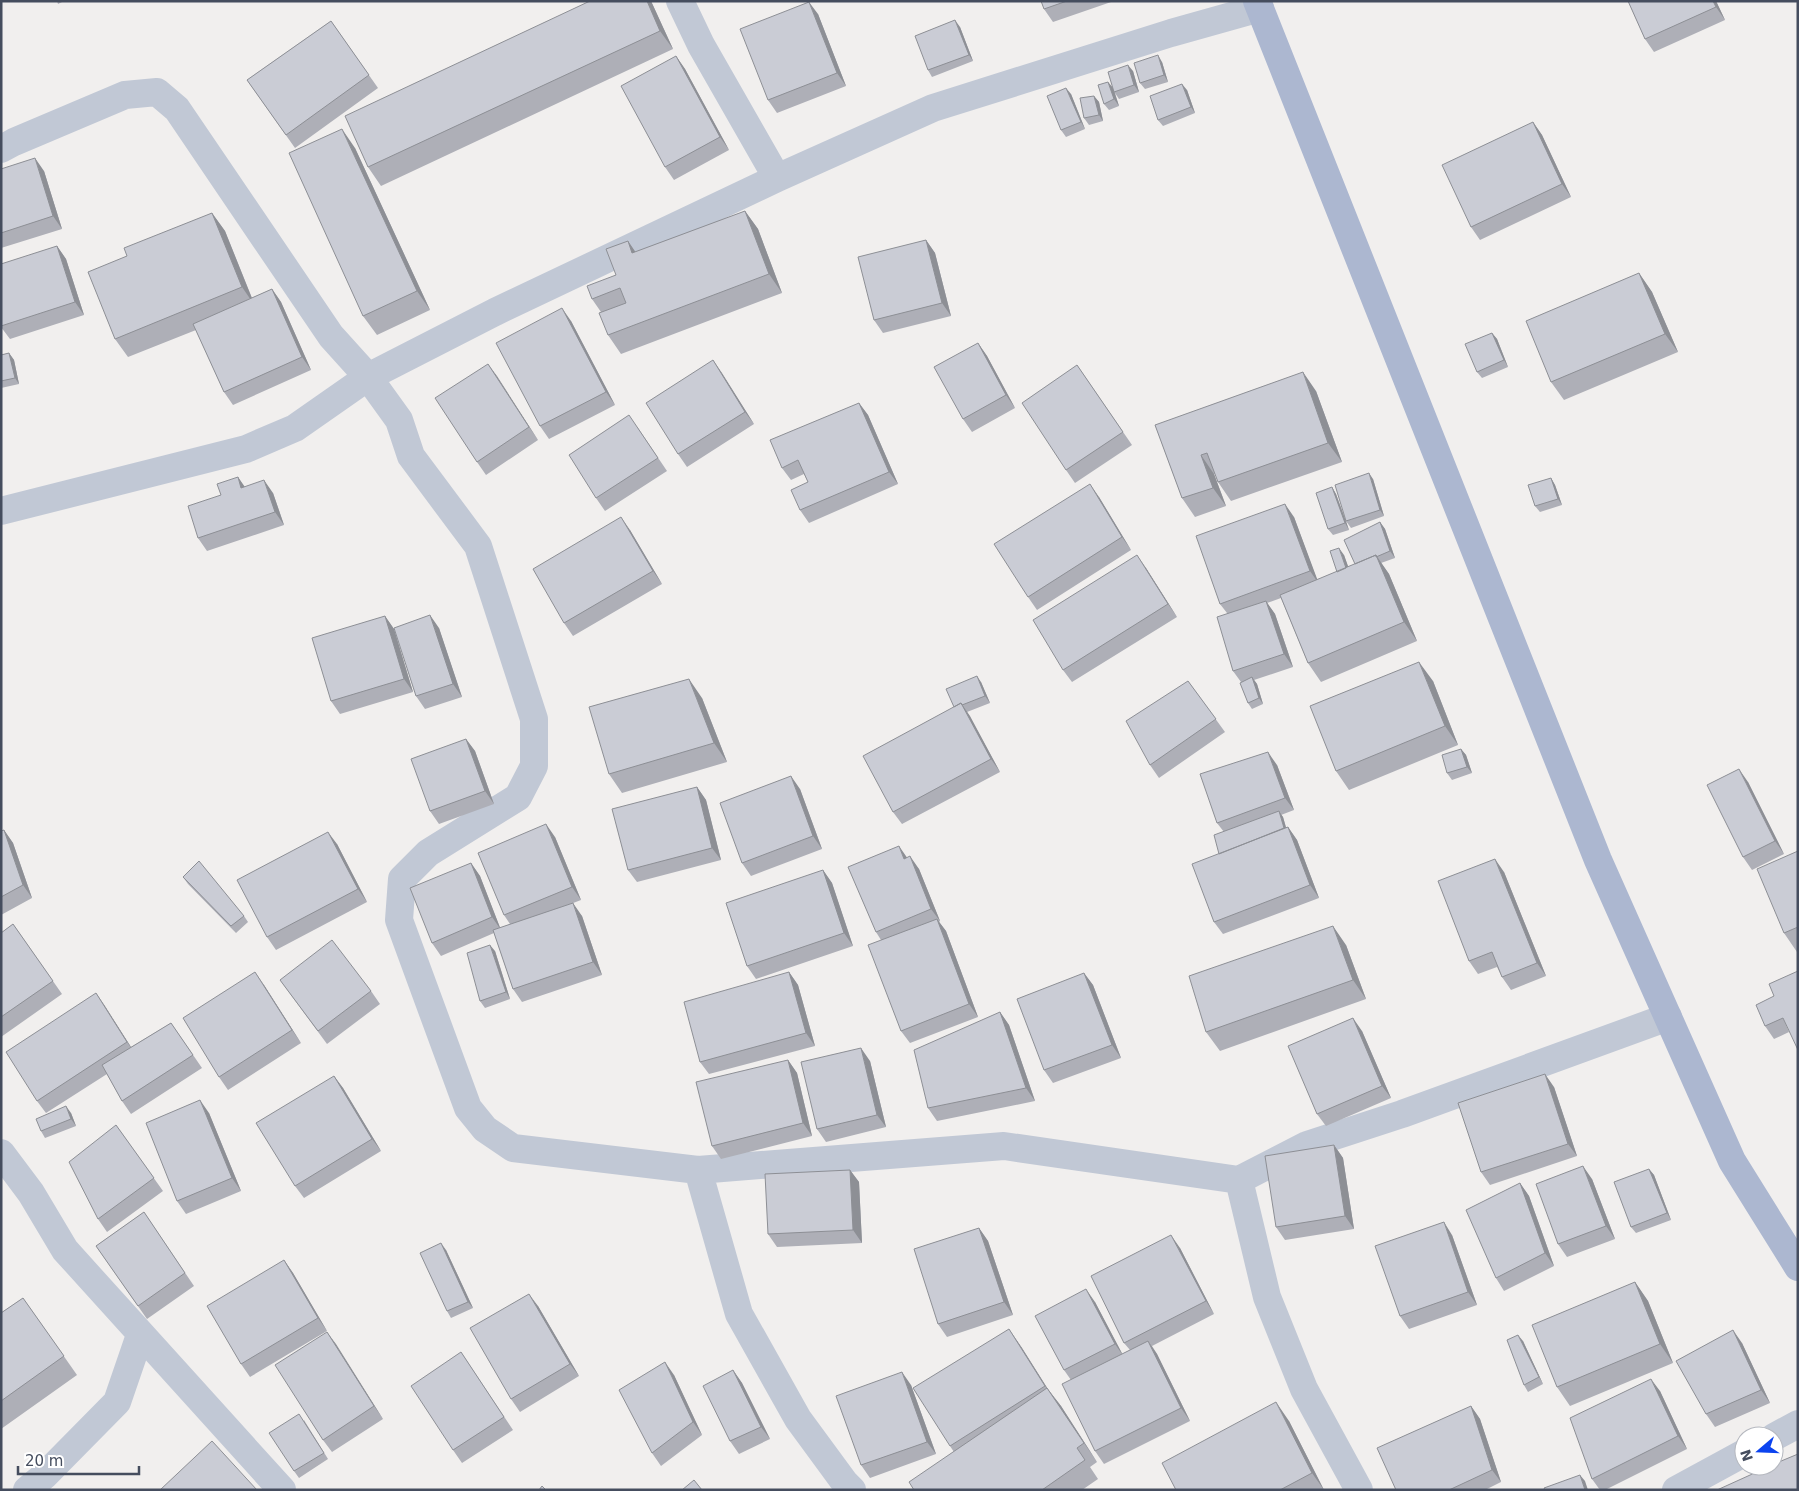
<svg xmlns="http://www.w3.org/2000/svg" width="1799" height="1491" font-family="'DejaVu Sans',sans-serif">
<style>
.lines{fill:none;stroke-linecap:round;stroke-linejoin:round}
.minor{stroke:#c1c8d5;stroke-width:28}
.major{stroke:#acb7d0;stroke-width:28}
.wall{fill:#aeafb7}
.shaded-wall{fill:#8d8f95}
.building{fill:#caccd5;stroke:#8d8f95}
</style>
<rect width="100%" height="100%" fill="#f1efee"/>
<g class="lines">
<path class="minor" d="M680 1 701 45 777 178
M1 149 14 142 125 95 157 92 177 109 331 336 368 377 399 420 411 456 478 546 534 719V766L518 797 428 853 402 879 399 920 468 1108 485 1129 513 1148 698 1170 1004 1146 1239 1180 1307 1145 1402 1114 1668 1017
M1 511 246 449 295 428 368 377 495 312 777 178 933 108 1171 33 1260 8
M1 1153 31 1193 65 1250 282 1490
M698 1170 739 1314 798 1419 845 1483 852 1490
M1239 1180 1267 1297 1304 1389 1359 1490
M1774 1437 1798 1424
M27 1490 45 1475 117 1402 140 1335
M1676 1490 1744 1453"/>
<path class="major" d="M1257 1 1598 860 1732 1161 1798 1267"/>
</g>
<path class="wall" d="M57 1H64L58 4Z
M590 1H651L673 49 381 186 368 167Z
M1041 1H1114L1053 22 1044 9Z
M1628 1H1716L1725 20 1654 52 1645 39Z
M818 14 846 86 777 113 768 100Z
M331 21 378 88 295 148 247 80Z
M960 27 973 61 932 77 928 70Z
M676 56 685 69 729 150 674 180 665 167Z
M1162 62 1168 82 1145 89 1140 83Z
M1133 71 1139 92 1119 99 1115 93 1119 106 1109 110 1104 104 1108 82 1113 88Z
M1187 90 1195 113 1163 126 1158 120Z
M1071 94 1085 129 1066 137 1061 130Z
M1094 96 1099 102 1103 121 1089 125 1084 118Z
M1533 122 1542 135 1571 197 1480 240 1471 227Z
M355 148 430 310 377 335 363 316Z
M1 169 44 171 62 229 1 248Z
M745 211 758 229 782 293 621 354 608 335 601 312 592 299 616 275 628 241 635 252Z
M212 213 225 231 252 298 272 289 281 302 311 370 233 405 224 392 196 330 128 357 115 339 127 256Z
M926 240 935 253 951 316 883 333 874 320Z
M57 246 66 259 84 315 10 339 1 327Z
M1639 273 1652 292 1678 352 1564 400 1551 382Z
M571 321 615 405 549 439 540 426Z
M1492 333 1497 339 1508 367 1482 378 1477 372Z
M978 343 987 356 1015 408 972 432 963 419Z
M9 353 14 360 19 384 1 388V355Z
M713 360 754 424 687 467 678 454Z
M488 364 538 440 486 475 477 462Z
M1077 365 1132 445 1075 483 1066 470Z
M1316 391 1342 462 1231 501 1218 482 1215 474H1214L1226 506 1195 517 1182 498 1155 425Z
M859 403 868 415 898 484 809 523 800 510 808 482 804 474 791 480 782 468Z
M638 428 667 471 605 511 596 498Z
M238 477 244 487 273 493 284 525 207 551 198 538 221 495Z
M1551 478 1555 485 1562 505 1540 512 1535 506Z
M1373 479 1384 516 1351 528 1346 521 1349 530 1333 535 1328 529 1332 487 1336 494 1346 521Z
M1099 497 1131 550 1037 610 1028 597Z
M1294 517 1317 580 1337 572 1344 555 1348 567 1355 564 1380 522 1385 529 1395 558 1381 563 1389 574 1417 641 1321 682 1308 663 1281 598 1267 603 1275 614 1293 667 1254 680 1257 684 1263 704 1252 709 1248 703 1241 682 1233 671 1227 613 1220 604Z
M630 530 662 584 573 636 564 623Z
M1146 568 1177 617 1072 682 1063 670Z
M385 616 394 629 413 692 340 714 331 701Z
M439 628 462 697 425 709 416 696Z
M1188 681 1225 732 1159 778 1150 765Z
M1433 681 1458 745 1349 790 1336 771Z
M981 682 990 703 967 712 1000 772 902 824 893 812 954 707Z
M702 698 727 762 622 793 609 774Z
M466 739 475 751 494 804 439 824 430 811Z
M1461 749 1466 755 1472 773 1452 780 1447 773Z
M1277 765 1294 810 1281 815 1283 817 1286 827H1288L1297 840 1319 898 1223 934 1214 922 1219 854 1224 832 1217 823Z
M1748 782 1784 854 1752 870 1743 857Z
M697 787 706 800 721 860 637 882 628 870Z
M800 789 822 849 751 876 742 863Z
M4 830 13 843 32 898 1 915V831Z
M555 837 581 900 568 905 582 916 602 975 522 1002 513 989 494 933 441 956 432 943 471 863 480 876 500 928 510 924 504 915Z
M337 844 367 902 276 950 267 937Z
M1798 851V951L1797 952 1784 933Z
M906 857 919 869 940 921 939 922 946 931 978 1017 910 1043 901 1031 881 940 876 932Z
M823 870 832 883 853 946 756 979 747 966Z
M1504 872 1546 976 1511 990 1502 977 1497 967 1478 974 1469 961Z
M183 877 244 916 248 922 236 933 188 884Z
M13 924 62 994 1 1037V933Z
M1346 945 1366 999 1220 1051 1206 1032Z
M495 951 510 999 485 1008 480 1001Z
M789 972 798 985 815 1046 709 1074 700 1062Z
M1084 973 1093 985 1121 1058 1053 1083 1044 1070Z
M280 980 371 991 380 1004 327 1044Z
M264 985 301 1043 228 1090 219 1077Z
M96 993 131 1047 171 1023 202 1068 131 1114 122 1101 107 1074 46 1113 37 1101Z
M1774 996 1789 1032 1774 1039 1765 1026Z
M1000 1012 1009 1025 1035 1101 937 1121 928 1108Z
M1362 1031 1391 1098 1326 1126 1317 1114Z
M788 1060 797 1073 812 1136 721 1159 712 1146Z
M870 1061 886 1127 826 1142 817 1129Z
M334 1076 343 1088 381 1151 304 1198 295 1186Z
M1554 1087 1577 1156 1490 1185 1481 1172Z
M71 1113 76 1126 45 1138 41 1131Z
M209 1113 241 1191 186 1214 177 1201Z
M116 1125 163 1191 107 1232 98 1219Z
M1334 1145 1343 1158 1354 1229 1285 1240 1276 1227Z
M1649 1169 1654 1175 1671 1220 1636 1233 1631 1227Z
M850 1170 859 1182 862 1243 777 1247 768 1234Z
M1592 1179 1615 1239 1567 1257 1558 1244Z
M1520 1183 1529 1196 1554 1266 1504 1291 1496 1278Z
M144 1212 194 1286 147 1319 96 1246Z
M979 1228 988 1241 1013 1315 947 1337 938 1324Z
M1452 1235 1477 1305 1409 1329 1400 1316Z
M1180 1248 1214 1314 1152 1346 1157 1354 1190 1421 1104 1464 1095 1451 1071 1380 1064 1370 1095 1302 1122 1354 1130 1350 1124 1343Z
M446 1250 473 1308 451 1318 447 1311Z
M284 1260 293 1273 327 1331 250 1377 241 1364Z
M1635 1282 1648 1301 1673 1363 1570 1406 1557 1387Z
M23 1298 77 1375 1 1429V1313Z
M538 1306 579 1376 520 1412 511 1399Z
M1009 1329 1022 1348 1047 1388 1061 1406 1097 1462 1090 1467 1098 1479 1082 1490H914L954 1452 950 1446Z
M327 1332 383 1419 332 1452 323 1440Z
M1523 1341 1543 1384 1528 1392 1524 1385Z
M1742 1343 1770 1403 1715 1427 1706 1414Z
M461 1352 513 1430 462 1463 453 1450Z
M733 1370 742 1383 770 1439 739 1454 730 1441Z
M674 1375 702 1435 661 1466 652 1453Z
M911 1385 936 1454 870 1478 861 1465Z
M1660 1391 1687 1449 1605 1490H1600L1592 1479Z
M1471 1406 1480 1419 1501 1482 1485 1490H1396Z
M304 1420 328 1459 299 1478 294 1471Z
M1289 1421 1324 1490H1176Z"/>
<path class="shaded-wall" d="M647 1H651L673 49 660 31Z
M1713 1H1716L1725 20 1716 7Z
M809 2 818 14 846 86 837 73Z
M955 20 960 27 973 61 969 55Z
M1158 55 1162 62 1168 82 1164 75Z
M676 56 685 69 729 150 720 137Z
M1128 65 1133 71 1139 92 1134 85Z
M1108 82 1113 88 1119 106 1114 99Z
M1182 84 1187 90 1195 113 1191 107Z
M1066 88 1071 94 1085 129 1081 122Z
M1094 96 1099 102 1103 121 1099 115Z
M1533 122 1542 135 1571 197 1562 184Z
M342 129 355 148 430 310 417 291Z
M35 158 44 171 62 229 53 216Z
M745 211 758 229 782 293 769 274Z
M212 213 225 231 255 306 242 287Z
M926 240 935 253 951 316 942 303Z
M628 241 641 260 632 253Z
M57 246 66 259 84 315 75 302Z
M1639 273 1652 292 1678 352 1665 334Z
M272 289 281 302 311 370 302 357Z
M562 308 571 321 615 405 606 392Z
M1492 333 1497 339 1508 367 1504 360Z
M978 343 987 356 1015 408 1006 395Z
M9 353 14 360 19 384 15 378Z
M713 360 722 373 754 424 745 412Z
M488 364 497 376 538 440 529 427Z
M1303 372 1316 391 1342 462 1328 443Z
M859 403 868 415 898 484 889 472Z
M1201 455 1214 474 1226 506 1213 488Z
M1369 473 1373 479 1384 516 1380 510Z
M238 477 247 490 241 488Z
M1551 478 1555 485 1562 505 1558 499Z
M264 480 273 493 284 525 275 512Z
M1090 484 1099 497 1131 550 1122 537Z
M1332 487 1336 494 1349 530 1345 523Z
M1285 504 1294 517 1319 584 1310 571Z
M621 517 630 530 662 584 653 571Z
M1380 522 1385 529 1395 558 1390 551Z
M1339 548 1344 555 1352 577 1347 570Z
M1137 555 1146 568 1177 617 1168 604Z
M1376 555 1389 574 1417 641 1404 622Z
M1266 601 1275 614 1293 667 1284 654Z
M430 615 439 628 462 697 453 684Z
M385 616 394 629 413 692 404 679Z
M1419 662 1433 681 1458 745 1445 726Z
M977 676 981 682 990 703 985 696Z
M1252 677 1257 684 1263 704 1259 698Z
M689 679 702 698 727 762 714 743Z
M961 703 970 716 1000 772 991 759Z
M466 739 475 751 494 804 485 791Z
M1461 749 1466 755 1472 773 1467 767Z
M1268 752 1277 765 1294 810 1285 798Z
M1739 769 1748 782 1784 854 1775 841Z
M791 776 800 789 822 849 813 836Z
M697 787 706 800 721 860 712 848Z
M1279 811 1283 817 1288 835 1284 828Z
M546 824 555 837 581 900 572 887Z
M1288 827 1297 840 1319 898 1310 885Z
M4 830 13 843 32 898 23 885Z
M328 832 337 844 367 902 358 889Z
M899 846 908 859H904Z
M910 856 919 869 940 921 931 909Z
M1495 859 1504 872 1546 976 1537 963Z
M471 863 480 876 501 930 492 917Z
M823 870 832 883 853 946 844 933Z
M573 903 582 916 602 975 593 962Z
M937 919 946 931 978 1017 969 1004Z
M1333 926 1346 945 1366 999 1353 980Z
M490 945 495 951 510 999 506 992Z
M255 972 264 985 301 1043 292 1030Z
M789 972 798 985 815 1046 806 1033Z
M1084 973 1093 985 1121 1058 1112 1045Z
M96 993 105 1006 136 1055 127 1042Z
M1000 1012 1009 1025 1035 1101 1026 1088Z
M1353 1018 1362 1031 1391 1098 1382 1086Z
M861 1048 870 1061 886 1127 877 1115Z
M788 1060 797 1073 812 1136 803 1123Z
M1545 1074 1554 1087 1577 1156 1568 1144Z
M334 1076 343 1088 381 1151 372 1139Z
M200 1100 209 1113 241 1191 232 1178Z
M66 1106 71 1113 76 1126 71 1119Z
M1334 1145 1343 1158 1354 1229 1345 1216Z
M1583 1166 1592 1179 1615 1239 1606 1226Z
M1649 1169 1654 1175 1671 1220 1667 1213Z
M850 1170 859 1182 862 1243 853 1230Z
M1520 1183 1529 1196 1554 1266 1545 1253Z
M1444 1222 1452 1235 1477 1305 1468 1292Z
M979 1228 988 1241 1013 1315 1004 1302Z
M1171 1235 1180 1248 1214 1314 1206 1301Z
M441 1243 446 1250 473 1308 468 1302Z
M284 1260 293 1273 327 1331 318 1318Z
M1635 1282 1648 1301 1673 1363 1660 1344Z
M1086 1289 1095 1302 1124 1357 1115 1344Z
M529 1294 538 1306 579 1376 570 1364Z
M1009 1329 1022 1348 1058 1405 1045 1386Z
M1733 1330 1742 1343 1770 1403 1761 1390Z
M327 1332 336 1344 383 1419 374 1406Z
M1518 1335 1523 1341 1543 1384 1539 1377Z
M1148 1341 1157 1354 1190 1421 1181 1408Z
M665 1362 674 1375 702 1435 693 1422Z
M733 1370 742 1383 770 1439 761 1427Z
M902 1372 911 1385 936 1454 927 1442Z
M1651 1379 1660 1391 1687 1449 1678 1436Z
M1047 1388 1061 1406 1097 1462 1084 1443Z
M1276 1402 1289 1421 1324 1490 1312 1473Z
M1471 1406 1480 1419 1501 1482 1492 1470Z
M1580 1475 1585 1481 1588 1490H1585Z"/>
<path class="building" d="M590 1H647L660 31 368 167 345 116Z
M1041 1H1067L1044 9Z
M1628 1H1713L1716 7 1645 39Z
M809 2 837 73 768 100 740 29Z
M955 20 969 55 928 70 915 36Z
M331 21 369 75 286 135 247 80Z
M1158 55 1164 75 1140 83 1134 63Z
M676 56 720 137 665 167 621 86Z
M1128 65 1134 85 1114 92 1108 72Z
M1108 82 1114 99 1104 104 1098 85Z
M1182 84 1191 107 1158 120 1150 96Z
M1066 88 1081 122 1061 130 1047 96Z
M1094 96 1099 115 1084 118 1080 98Z
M1533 122 1562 184 1471 227 1442 165Z
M342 129 417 291 363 316 289 153Z
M35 158 53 216 1 233V169Z
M745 211 769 274 608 335 599 313 626 303 620 288 592 299 587 286 616 275 606 249 628 241 632 253Z
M212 213 242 287 115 339 88 272 127 256 124 248Z
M926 240 942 303 874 320 858 257Z
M57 246 75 302 1 326V264Z
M1639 273 1665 334 1551 382 1526 321Z
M272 289 302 357 224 392 193 324Z
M562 308 606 392 540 426 496 343Z
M1492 333 1504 360 1477 372 1465 344Z
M978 343 1006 395 963 419 934 367Z
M9 353 15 378 1 381V355Z
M713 360 745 412 678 454 646 403Z
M488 364 529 427 477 462 435 398Z
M1077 365 1123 432 1066 470 1022 403Z
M1303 372 1328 443 1218 482 1207 453 1201 455 1213 488 1182 498 1155 425Z
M859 403 889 472 800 510 791 490 808 482 798 460 782 468 770 440Z
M629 415 658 458 596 498 569 455Z
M1369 473 1380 510 1346 521 1335 485Z
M238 477 241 488 264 480 275 512 198 538 188 506 221 495 217 484Z
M1551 478 1558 499 1535 506 1528 485Z
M1090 484 1122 537 1028 597 994 544Z
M1332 487 1345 523 1328 529 1316 493Z
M1285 504 1310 571 1220 604 1196 536Z
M621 517 653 571 564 623 533 569Z
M1380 522 1390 551 1376 557V555L1355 564 1344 540Z
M1339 548 1346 568 1337 572 1330 551Z
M1137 555 1168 604 1063 670 1033 620Z
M1376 555 1404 622 1308 663 1280 595Z
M1266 601 1284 654 1233 671 1217 617Z
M430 615 453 684 416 696 394 628Z
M385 616 404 679 331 701 312 638Z
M1419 662 1445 726 1336 771 1310 706Z
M977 676 985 696 962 705 961 703 954 707 946 689Z
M1252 677 1259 698 1248 703 1240 683Z
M689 679 714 743 609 774 589 707Z
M1188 681 1216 719 1150 765 1126 721Z
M961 703 991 759 893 812 863 756Z
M466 739 485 791 430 811 411 759Z
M1461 749 1467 767 1447 773 1442 755Z
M1268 752 1285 798 1217 823 1200 774Z
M1739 769 1775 841 1743 857 1707 785Z
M791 776 813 836 742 863 720 803Z
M697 787 712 848 628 870 612 809Z
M1279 811 1284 828 1219 854 1214 835Z
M546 824 572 887 504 915 478 853Z
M1288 827 1310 885 1214 922 1192 864Z
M4 830 23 885 1 897V831Z
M328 832 358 889 267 937 237 880Z
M899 846 904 859 910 856 931 909 876 932 848 867Z
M1798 851V927L1784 933 1757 869Z
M1495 859 1537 963 1502 977 1492 952 1469 961 1438 881Z
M199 861 244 916 231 926 183 877Z
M471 863 492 917 432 943 410 888Z
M823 870 844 933 747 966 726 903Z
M573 903 593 962 513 989 493 930Z
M937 919 969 1004 901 1031 868 945Z
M13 924 53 981 1 1017V933Z
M1333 926 1353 980 1206 1032 1189 976Z
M332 940 371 991 318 1031 280 980Z
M490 945 506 992 480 1001 467 953Z
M1798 971V1050L1783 1018 1765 1026 1756 1005 1774 996 1769 984Z
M255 972 292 1030 219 1077 183 1018Z
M789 972 806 1033 700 1062 684 1002Z
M1084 973 1112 1045 1044 1070 1017 999Z
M96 993 127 1042 37 1101 6 1052Z
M1000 1012 1026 1088 928 1108 914 1050Z
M1353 1018 1382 1086 1317 1114 1288 1046Z
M171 1023 193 1055 122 1101 102 1065Z
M861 1048 877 1115 817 1129 801 1062Z
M788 1060 803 1123 712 1146 696 1082Z
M1545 1074 1568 1144 1481 1172 1458 1103Z
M334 1076 372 1139 295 1186 256 1123Z
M200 1100 232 1178 177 1201 146 1123Z
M66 1106 71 1119 41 1131 36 1119Z
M116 1125 154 1178 98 1219 69 1162Z
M1334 1145 1345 1216 1276 1227 1265 1156Z
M1583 1166 1606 1226 1558 1244 1536 1184Z
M1649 1169 1667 1213 1631 1227 1614 1182Z
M850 1170 853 1230 768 1234 765 1174Z
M1520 1183 1545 1253 1496 1278 1466 1210Z
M144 1212 185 1273 138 1306 96 1246Z
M1444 1222 1468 1292 1400 1316 1375 1246Z
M979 1228 1004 1302 938 1324 914 1249Z
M1171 1235 1206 1301 1124 1343 1091 1276Z
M441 1243 468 1302 447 1311 420 1253Z
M284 1260 318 1318 241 1364 207 1306Z
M1635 1282 1660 1344 1557 1387 1532 1325Z
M1086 1289 1115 1344 1064 1370 1035 1316Z
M529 1294 570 1364 511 1399 470 1328Z
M23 1298 64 1356 1 1401V1313Z
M1009 1329 1045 1386 950 1446 913 1388Z
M1733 1330 1761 1390 1706 1414 1676 1361Z
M327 1332 374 1406 323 1440 275 1365Z
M1518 1335 1539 1377 1524 1385 1507 1340Z
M1148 1341 1181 1408 1095 1451 1062 1384Z
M461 1352 504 1417 453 1450 411 1386Z
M665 1362 693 1422 652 1453 619 1390Z
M733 1370 761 1427 730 1441 703 1386Z
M902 1372 927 1442 861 1465 836 1396Z
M1651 1379 1678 1436 1592 1479 1570 1418Z
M1047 1388 1084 1443 1077 1448 1085 1460 1042 1490H914L909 1482Z
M1276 1402 1312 1473 1280 1490H1176L1162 1463Z
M1471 1406 1492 1470 1449 1490H1396L1377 1448Z
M299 1414 324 1453 294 1471 269 1433Z
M212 1441 257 1490H160Z
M1798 1454V1490H1717L1770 1466H1774V1464Z
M1580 1475 1585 1490H1545L1544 1488Z
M694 1480 702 1490H682Z
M542 1486 546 1490H539Z"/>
<rect width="1799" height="1491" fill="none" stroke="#454d5e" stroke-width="5"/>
<g transform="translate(1759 1451) rotate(251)"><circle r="24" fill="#ffffff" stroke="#b5b8bf"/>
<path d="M0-4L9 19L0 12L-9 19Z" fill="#0b43ef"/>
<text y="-8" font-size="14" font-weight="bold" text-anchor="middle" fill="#454d5e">N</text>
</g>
<path d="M18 1466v8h121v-8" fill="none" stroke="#454d5e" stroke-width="2.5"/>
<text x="25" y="1466" font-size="15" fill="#454d5e" stroke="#ffffff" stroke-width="4" paint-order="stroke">20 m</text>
</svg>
